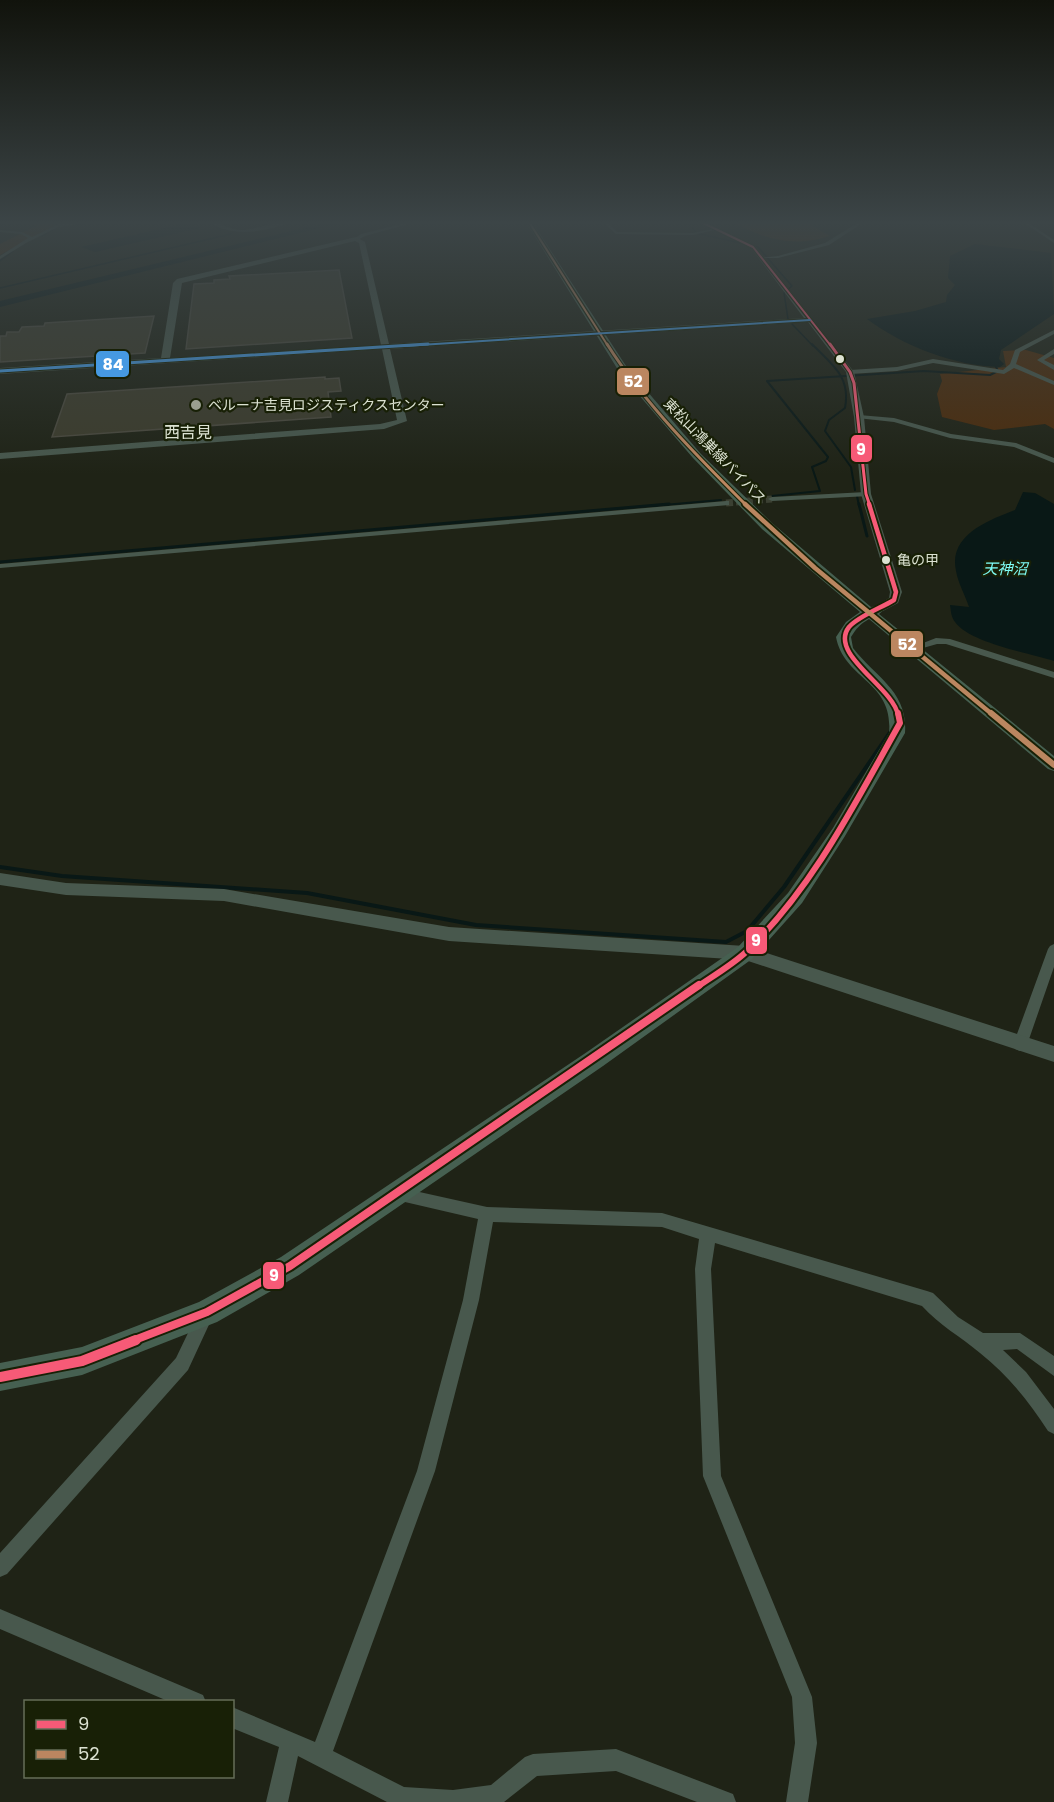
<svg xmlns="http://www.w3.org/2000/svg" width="1054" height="1802" font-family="Poppins,'Noto Sans JP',sans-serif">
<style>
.green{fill:#4c2c0c}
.water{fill:#091816}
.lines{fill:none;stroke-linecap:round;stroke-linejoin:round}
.stream-far3{stroke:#091816;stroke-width:1.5}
.stream-far2{stroke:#091816;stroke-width:2}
.stream-far1{stroke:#091816;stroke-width:3}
.stream{stroke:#091816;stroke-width:4}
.river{fill:#091816;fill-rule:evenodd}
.building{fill:#3c3c2c;stroke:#4a493e;stroke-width:1.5}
.minor-tunnel{stroke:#3b4032;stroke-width:7;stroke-dasharray:7 3;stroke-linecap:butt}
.minor{fill:#48584d;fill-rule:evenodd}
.tertiary{fill:#48584d;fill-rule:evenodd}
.primary{fill:#466051;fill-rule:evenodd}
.bus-1-far5-casing{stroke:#182006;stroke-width:4.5}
.bus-1-far4-casing{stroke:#182006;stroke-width:5}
.bus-1-far3-casing{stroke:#182006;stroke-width:8}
.bus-1-far2-casing{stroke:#182006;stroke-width:10}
.bus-1-far1-casing{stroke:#182006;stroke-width:12}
.bus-1-casing{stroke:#182006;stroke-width:14}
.bus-2-far3-casing{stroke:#182006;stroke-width:4.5}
.bus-2-far2-casing{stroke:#182006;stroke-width:5}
.bus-2-far1-casing{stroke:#182006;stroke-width:8}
.bus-2-casing{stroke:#182006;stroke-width:10}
.bus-3-far1-casing{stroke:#182006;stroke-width:4.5}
.bus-3-casing{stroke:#182006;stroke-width:5}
.bus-1-far5{stroke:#f75a77;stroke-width:2}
.bus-1-far4{stroke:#f75a77;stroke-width:3}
.bus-1-far3{stroke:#f75a77;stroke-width:4.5}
.bus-1-far2{stroke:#f75a77;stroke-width:6}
.bus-1-far1{stroke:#f75a77;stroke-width:8}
.bus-1{stroke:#f75a77;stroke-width:10}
.bus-2-far3{stroke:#bb8660;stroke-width:2}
.bus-2-far2{stroke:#bb8660;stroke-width:3}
.bus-2-far1{stroke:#bb8660;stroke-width:4.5}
.bus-2{stroke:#bb8660;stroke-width:6}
.bus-3-far1{stroke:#4699e1;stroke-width:2}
.bus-3{stroke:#4699e1;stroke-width:3}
.bus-dot{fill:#dce2d2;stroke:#182006;stroke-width:2}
.poi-dot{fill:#9a9f90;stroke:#182006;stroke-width:2}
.labels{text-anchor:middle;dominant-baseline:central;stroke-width:4.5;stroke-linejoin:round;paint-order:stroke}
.far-poi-label{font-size:14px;fill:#dce2d2;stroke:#182006;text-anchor:start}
.far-street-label{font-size:14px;fill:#dce2d2;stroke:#182006}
.bus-label{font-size:14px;fill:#dce2d2;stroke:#182006;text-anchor:start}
.far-water-label{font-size:15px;font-style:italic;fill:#7efcf4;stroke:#182006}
.far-quarter-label{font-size:16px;fill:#dce2d2;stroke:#182006}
.line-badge{stroke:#182006;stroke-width:2}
.badge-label{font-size:16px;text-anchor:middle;font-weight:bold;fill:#fff}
</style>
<rect width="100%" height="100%" fill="#1f2316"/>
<path class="green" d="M27 222H54L56 225 0 255V244L38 225 23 224Z
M731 222H813L814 227 830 236C790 248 767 239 731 222Z
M1026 350 1054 358V429L1045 424 994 430 942 417 937 394 942 381 940 374 1006 367 1003 351Z"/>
<path class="water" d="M186 223 200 228 95 252 81 247Z
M975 244 1051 253 1054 314 1001 350 999 359 1004 364 1000 367C955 366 903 346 867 319L915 311 946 302 947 295 955 285 948 278 950 256Z
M1023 492 1035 493 1054 504V661C1029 653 970 643 955 622 951 617 951 611 950 605L969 607C965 595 958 583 956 571 948 535 989 520 1015 510Z"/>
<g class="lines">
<path class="stream-far3" d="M208 222 221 230
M688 222 696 233 758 247 792 286 784 293 788 319
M74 225 94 222
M42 236 52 230
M0 261 13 251
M0 288 231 234
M792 324 813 346"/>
<path class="stream-far2" d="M812 344C832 365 851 376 845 408L829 420 825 431 851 467 855 490
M772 496 820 491 812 467 826 461 828 457 767 381 924 371 990 375 998 371 996 367
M857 496 859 506
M652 506 721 500"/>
<path class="stream-far1" d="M859 504 867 536
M0 562 669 504"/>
<path class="stream" d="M0 867 62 876 307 893 476 925 726 942 747 931 784 887 891 731"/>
<path class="river" d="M329 222H344L0 307V301Z"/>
</g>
<path class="building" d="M339 270 352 338 186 349 194 284 214 283V280L230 279 229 276Z
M154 316 145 353 0 362V336H6L7 332H19L22 327 44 326 45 323Z
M325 377V379L339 378 341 391 328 392 331 417 52 437 67 394Z"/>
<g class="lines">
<path class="minor-tunnel" d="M726 503 772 499"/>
<path class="minor" d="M55 222H59L62 225 26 243 0 259V256L28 238 21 234 0 232V230L22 232 32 237 57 225Z
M209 222C219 221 229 230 242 230 258 229 274 221 290 222 266 232 232 238 209 222Z
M410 222H416L365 236 358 240 354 239 361 234Z
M603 222H607L617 232 693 233 717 228 719 229 693 235 616 234Z
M859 222H864L829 245 778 258H760L778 256 825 243Z
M1023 222H1027L1054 240V243Z
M1054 330V334L1020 352 1016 364 1054 381V385L1014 368 1004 374 933 363 897 371 850 374 847 372 850 370 897 367 933 359 1003 370 1010 364 1015 350Z
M1054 349V354L1044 360 1054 365V370L1037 360Z
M859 415 894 418 951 434 1016 443 1054 458V463L1014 447 950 438 894 422 857 418 856 417Z
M866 492 870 494 869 496 772 501 768 499 772 497Z
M726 501H729V505L0 568V564Z
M936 638 950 639 1054 672V678L946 644H937L923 648 918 645Z
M1054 944V967L1027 1045 1025 1049 1020 1051 1015 1049 1013 1045 1048 949 1050 946Z
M397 1187 487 1207 662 1213 927 1291 933 1293 958 1317 983 1333H1020L1054 1356V1376L1017 1349 1003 1350 1026 1372 1054 1409V1434L1048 1431C1029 1402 1008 1375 980 1353 961 1337 939 1325 922 1306L715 1243 711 1269 721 1476 812 1697 817 1743 808 1802H786L795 1743 792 1697 703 1476 695 1269 699 1239 662 1227 493 1222 479 1300 435 1471 333 1751 404 1787 453 1790 491 1785 525 1757 533 1754 616 1749 733 1794 736 1802H697L616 1771 537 1776 504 1802H387L298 1756 288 1802H266L279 1747 232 1728V1707L315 1742 417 1471 463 1300 478 1219 392 1199 389 1194 392 1189Z
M205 1308 211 1310 213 1316 188 1370 7 1574 0 1577V1553L176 1358 199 1310Z
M0 1609 203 1695 206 1702H170L0 1629Z"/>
<path class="tertiary" d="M73 222H89L60 227 57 225Z
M698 222H705L755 246 854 372 864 417 871 494 902 592 898 603 883 611 873 608 889 598 890 592 861 494 854 417 846 372 808 322 390 349 407 421 384 429 0 459V453L380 424 397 420 382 349 0 374V368L161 358 173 283 177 279 356 237 365 242 389 344 804 318 751 248ZM355 241 359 243 381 345 170 358 182 283Z
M0 873 66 883 224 889 449 927 745 946 1054 1046V1062L745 960 449 941 224 901 66 895 0 885Z"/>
<path class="primary" d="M526 222H532L628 369 701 454 772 523 871 607 884 605 886 608 879 614 1054 756V771L1048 769 869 619C860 624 856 629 851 637L853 648C876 678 908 691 905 733L845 836 802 903 752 959 603 1066 299 1275 217 1322 82 1375 0 1391V1363L82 1347 199 1302 281 1257 587 1052 738 947 788 893 833 828 889 733C894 681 844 680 836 637L846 622 860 612 762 529 693 458 620 373Z"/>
<g class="bus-1-far5-casing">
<path id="bus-1-far5" d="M701 222 753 247 831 346"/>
</g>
<g class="bus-1-far4-casing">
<path id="bus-1-far4" d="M830 344 850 372 854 383 866 494 870 506"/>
</g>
<g class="bus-1-far3-casing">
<path id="bus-1-far3" d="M869 504 896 592 894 600C881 608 859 616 849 627 828 654 893 687 898 715"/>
</g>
<g class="bus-1-far2-casing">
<path id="bus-1-far2" d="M697 987C713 976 732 965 746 952 813 888 855 803 900 723L898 713"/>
</g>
<g class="bus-1-far1-casing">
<path id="bus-1-far1" d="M132 1341 207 1312 290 1266 699 985"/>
</g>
<g class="bus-1-casing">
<path id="bus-1" d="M0 1377 82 1361 136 1340"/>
</g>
<g class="bus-2-far3-casing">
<path id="bus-2-far3" d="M529 222 608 346"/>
</g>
<g class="bus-2-far2-casing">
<path id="bus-2-far2" d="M607 344C645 404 697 456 747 506"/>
</g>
<g class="bus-2-far1-casing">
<path id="bus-2-far1" d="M745 504 815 568 993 715"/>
</g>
<g class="bus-2-casing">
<path id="bus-2" d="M991 713 1054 765"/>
</g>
<g class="bus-3-far1-casing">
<path id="bus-3-far1" d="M404 346 810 320"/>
</g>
<g class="bus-3-casing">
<path id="bus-3" d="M0 371 428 344"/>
</g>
<use href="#bus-1-far5" class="bus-1-far5"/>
<use href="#bus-1-far4" class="bus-1-far4"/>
<use href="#bus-1-far3" class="bus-1-far3"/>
<use href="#bus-1-far2" class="bus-1-far2"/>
<use href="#bus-1-far1" class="bus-1-far1"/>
<use href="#bus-1" class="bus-1"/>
<use href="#bus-2-far3" class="bus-2-far3"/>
<use href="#bus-2-far2" class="bus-2-far2"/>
<use href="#bus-2-far1" class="bus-2-far1"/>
<use href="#bus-2" class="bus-2"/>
<use href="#bus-3-far1" class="bus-3-far1"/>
<use href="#bus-3" class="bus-3"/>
</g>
<linearGradient id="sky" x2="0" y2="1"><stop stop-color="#11130c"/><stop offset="0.47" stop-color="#3c4547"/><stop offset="1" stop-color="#3c4547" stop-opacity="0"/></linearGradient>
<rect width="1054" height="474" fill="url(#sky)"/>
<g class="bus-dot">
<circle cx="840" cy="359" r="5"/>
<circle cx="886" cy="560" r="5"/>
</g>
<circle class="poi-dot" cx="196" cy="405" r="6"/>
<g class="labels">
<g class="far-poi-label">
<text x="208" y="405">ベルーナ吉見ロジスティクスセンター</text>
</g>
<g class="far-street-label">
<text transform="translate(715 451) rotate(46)">東松山鴻巣線バイパス</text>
</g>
<g class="bus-label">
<text x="897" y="560">亀の甲</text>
</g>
<g class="far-water-label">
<text x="1005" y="568">天神沼</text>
</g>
<g class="far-quarter-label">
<text x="188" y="432">西吉見</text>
</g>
</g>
<g class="line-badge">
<rect x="95" y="350" width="35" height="28" rx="6" fill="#4699e1"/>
<rect x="616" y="367" width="34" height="29" rx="6" fill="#bb8660"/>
<rect x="850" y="434" width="23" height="29" rx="6" fill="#f75a77"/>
<rect x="890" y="630" width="34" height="28" rx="6" fill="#bb8660"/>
<rect x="745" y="926" width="23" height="29" rx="6" fill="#f75a77"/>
<rect x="262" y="1261" width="23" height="29" rx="6" fill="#f75a77"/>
</g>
<g class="badge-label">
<text x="113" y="370">84</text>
<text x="633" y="387">52</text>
<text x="861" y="455">9</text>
<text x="907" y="650">52</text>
<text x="756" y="946">9</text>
<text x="274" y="1281">9</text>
</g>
<rect x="24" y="1700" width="210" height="78" fill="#182006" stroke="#666e58" stroke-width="1.5"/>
<rect x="36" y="1720" width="30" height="9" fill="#f75a77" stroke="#666e58" stroke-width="1.5"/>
<text x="78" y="1730" font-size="18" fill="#dce2d2">9</text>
<rect x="36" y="1750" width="30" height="9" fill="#bb8660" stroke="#666e58" stroke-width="1.5"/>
<text x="78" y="1760" font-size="18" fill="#dce2d2">52</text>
</svg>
